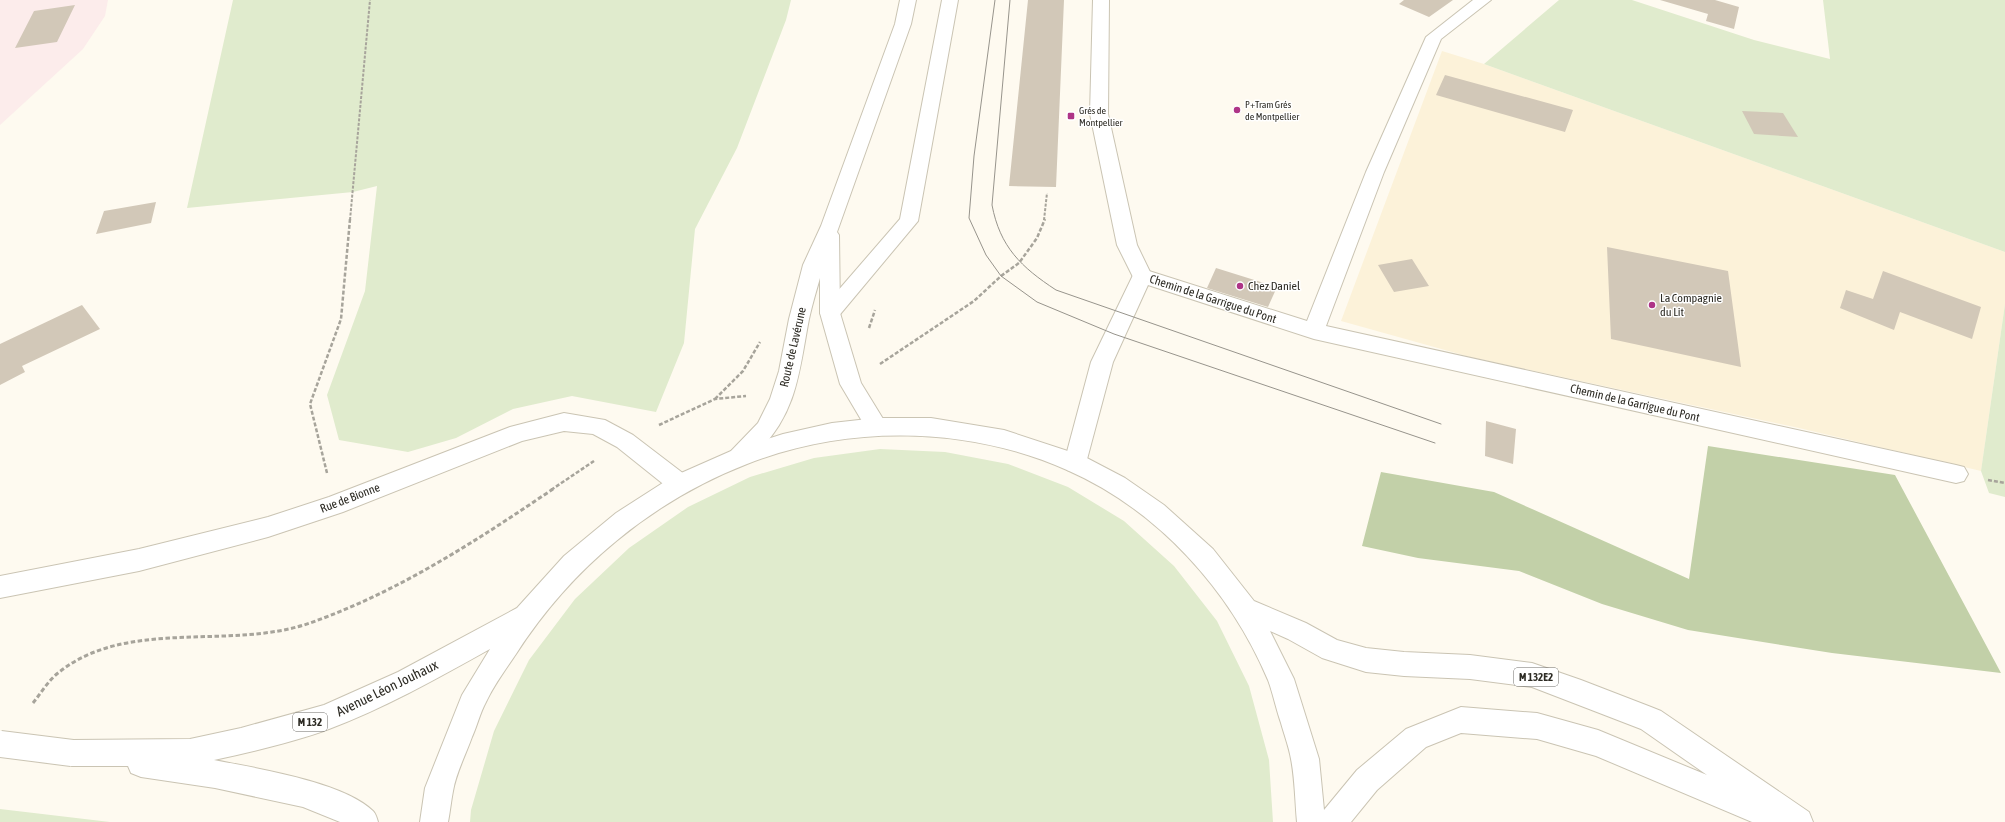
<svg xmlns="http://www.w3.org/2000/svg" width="2005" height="822" font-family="'Asap Condensed',sans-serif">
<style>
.built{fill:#fcf2d9}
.industrial{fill:#fceceb}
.green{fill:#e0ebcd}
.forest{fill:#c2d0a8}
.building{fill:#d2c8b8}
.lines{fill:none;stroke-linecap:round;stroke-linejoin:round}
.lane-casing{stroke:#cac4b3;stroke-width:2}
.street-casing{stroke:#cac4b3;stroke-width:2}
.secondary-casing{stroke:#cac4b3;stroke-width:2}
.primary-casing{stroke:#cac4b3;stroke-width:2}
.path-far2{stroke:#a7a49b;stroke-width:2;stroke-dasharray:3 1.5;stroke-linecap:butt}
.path-far1{stroke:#a7a49b;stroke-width:2.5;stroke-dasharray:4 2;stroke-linecap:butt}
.path{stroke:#a7a49b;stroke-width:3;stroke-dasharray:4.5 2.5;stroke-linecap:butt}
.lane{fill:#fff;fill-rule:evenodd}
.street{fill:#fff;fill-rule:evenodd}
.secondary{fill:#fff;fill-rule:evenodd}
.primary{fill:#fff;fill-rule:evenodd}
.tram{stroke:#97948c;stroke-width:1}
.primary-bridge-casing{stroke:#cac4b3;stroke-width:28;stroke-linecap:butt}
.primary-bridge{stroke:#fff;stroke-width:26}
.poi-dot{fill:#ae3487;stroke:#fff;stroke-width:1.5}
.labels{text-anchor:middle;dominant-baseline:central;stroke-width:3;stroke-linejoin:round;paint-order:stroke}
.far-poi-label{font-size:10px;fill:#2d2b24;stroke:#fff;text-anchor:start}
.shield{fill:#fff;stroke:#6c6b66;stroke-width:1}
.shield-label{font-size:11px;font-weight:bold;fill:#2d2b24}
.poi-label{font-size:12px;fill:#2d2b24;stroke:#fff;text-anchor:start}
.street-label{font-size:12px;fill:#2d2b24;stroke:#fff}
.near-street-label{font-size:14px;fill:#2d2b24;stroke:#fff}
</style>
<rect width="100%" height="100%" fill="#fefaf0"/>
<path class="built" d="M1442 51 1484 64 2005 252V304L1981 471 1799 428 1470 357 1341 321Z"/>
<path class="industrial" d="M0 0H108L105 16 83 49 0 125Z"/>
<path class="green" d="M233 0H791L786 20 737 148 695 229 684 343 656 412 572 396 513 409 456 438 408 452 339 440 327 395 365 291 377 186 353 192 187 208Z
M1559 0H1632L1754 40 1830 59 1823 0H2005V252L1484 64Z
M2005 304V497L1989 493 1981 471Z
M880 449 945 452 1008 464 1068 487 1124 521 1174 566 1217 621 1249 686 1269 760 1273 822H470L471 810 494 731 529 660 575 599 629 548 688 507 750 477 814 458Z
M0 809 110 822H0Z"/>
<path class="forest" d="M1708 446 1895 475 2001 673 1832 653 1688 630 1602 604 1519 571 1418 558 1362 546 1381 472 1494 492 1689 579Z"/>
<path class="building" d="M1028 0H1064L1056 187 1009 186Z
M1404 0H1453L1429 17 1399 4Z
M1660 0H1715L1739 7 1734 29 1706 21 1708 14Z
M75 5 57 42 15 48 34 11Z
M1445 75 1573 110 1565 132 1436 95Z
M1742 111 1783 113 1798 137 1754 134Z
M156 202 151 223 96 234 104 211Z
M1607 247 1728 271 1741 367 1611 339Z
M1412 259 1429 286 1394 292 1378 265Z
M1216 268 1277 287 1268 307 1207 288Z
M1883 271 1981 307 1972 339 1900 312 1894 330 1840 308 1846 290 1873 299Z
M82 305 100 329 22 366 25 372 0 385V344Z
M1486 421 1516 429 1513 464 1485 456Z"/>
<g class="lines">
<g class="lane-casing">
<path id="lane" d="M942 0H958L918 221 837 318 830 320 823 318 820 313 823 308 900 219Z
M1093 0H1109L1108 114 1137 245 1152 276 1149 281 1142 283 1135 281 1117 245 1090 114Z"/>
</g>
<g class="street-casing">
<path id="street" d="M1473 0H1491L1441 39 1384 172 1326 326 1956 465 1964 467 1968 474 1964 481 1956 483 1314 339 1148 285 1113 362 1086 463 1083 470 1075 472 1067 470 1064 463 1091 362 1135 271 1142 269 1149 271 1307 321 1366 172 1426 37Z
M564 413 605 420 633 435 688 477 692 484 688 491 680 493 672 491 617 447 593 434 564 431 522 441 343 512 268 537 139 571 0 598V576L139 549 268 517 329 497 510 427Z"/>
</g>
<g class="secondary-casing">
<path id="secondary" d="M900 0H916L911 24 837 232 839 235 840 313 861 383 888 427 885 433 877 436 869 433 840 384 820 313V278C816 292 812 305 809 319 799 371 798 410 759 451 750 461 744 468 731 463L728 457 731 451 758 423 770 399 779 371 789 319 803 265 821 226 895 24Z"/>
</g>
<g class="primary-casing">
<path id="primary" d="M877 418H931L1004 430 1083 456 1125 478 1164 505 1213 549 1254 601 1306 623 1337 640 1366 648 1404 652 1470 655 1532 663 1581 680 1651 707 1661 711 1809 812 1813 822H1752L1596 756 1537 739 1461 733 1426 747 1377 790 1351 822H1297C1295 801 1295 779 1291 759 1289 747 1284 734 1281 723 1276 709 1273 693 1268 680 1230 590 1158 510 1067 470 968 426 848 424 747 464 652 501 571 568 516 654 506 669 494 685 486 702 480 713 477 726 472 737 466 754 456 773 453 791 451 801 450 812 448 822H420L425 788 462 695 490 649C438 678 385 708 329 729 294 742 251 752 214 760 255 768 344 782 373 811 376 814 377 819 378 822H340L303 807 215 788 141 777 131 773 128 766H72L62 762 58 753 62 744 72 740 190 739 241 728 324 705 398 672 517 608 564 556 616 513 672 477 731 451 783 434 832 423ZM1270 631 1288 639 1322 658 1366 672 1404 676 1470 679 1532 687 1641 729 1707 775 1598 730 1537 713 1461 707 1406 729 1357 770 1324 810 1319 759 1294 679Z"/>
</g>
<path class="path-far2" d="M350 220 370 0
M1044 220 1047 193"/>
<path class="path-far1" d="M869 328 875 310
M880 364 974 301 1001 276 1019 263 1037 238 1045 219
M715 399 743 371 760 342
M659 425 715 399 746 396
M327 473 310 404 341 319 350 219
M1988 480 2005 483
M551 490 594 461"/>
<path class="path" d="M33 703C41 693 48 681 58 673 127 617 230 651 310 623 398 592 476 541 553 489"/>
<use href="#lane" class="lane"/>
<use href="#street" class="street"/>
<use href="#secondary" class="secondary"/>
<use href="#primary" class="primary"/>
<path class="tram" d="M995 0 974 156 969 218 986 255 1001 276 1037 302 1114 334 1435 443
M1010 0 992 205C1000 247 1021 267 1056 290L1441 424"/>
<g class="primary-bridge-casing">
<path id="primary-bridge" d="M0 744 72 753"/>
</g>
<use href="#primary-bridge" class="primary-bridge"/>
</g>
<g class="poi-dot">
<circle cx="1237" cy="110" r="4"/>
<rect x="1067" y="112" width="8" height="8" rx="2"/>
<circle cx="1240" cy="286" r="4"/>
<circle cx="1652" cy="305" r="4"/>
</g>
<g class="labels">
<g class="far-poi-label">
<text x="1245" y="104">P+Tram Grés<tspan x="1245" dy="12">de Montpellier</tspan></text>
<text x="1079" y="110">Grés de<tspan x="1079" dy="12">Montpellier</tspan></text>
</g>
<g class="shield">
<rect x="1514" y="668" width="44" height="18" rx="3"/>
<rect x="293" y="713" width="34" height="18" rx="3"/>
</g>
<g class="shield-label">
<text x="1536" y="677">M 132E2</text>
<text x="310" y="722">M 132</text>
</g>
<g class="poi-label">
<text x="1248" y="286">Chez Daniel</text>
<text x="1660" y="298">La Compagnie<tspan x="1660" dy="14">du Lit</tspan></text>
</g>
<g class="street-label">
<text transform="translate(1213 299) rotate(18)">Chemin de la Garrigue du Pont</text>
<text transform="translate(793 347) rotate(-77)">Route de Lavérune</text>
<text transform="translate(1635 403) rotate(13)">Chemin de la Garrigue du Pont</text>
<text transform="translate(350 498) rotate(-21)">Rue de Bionne</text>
</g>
<g class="near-street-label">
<text transform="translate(387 688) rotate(-26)">Avenue Léon Jouhaux</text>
</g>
</g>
</svg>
